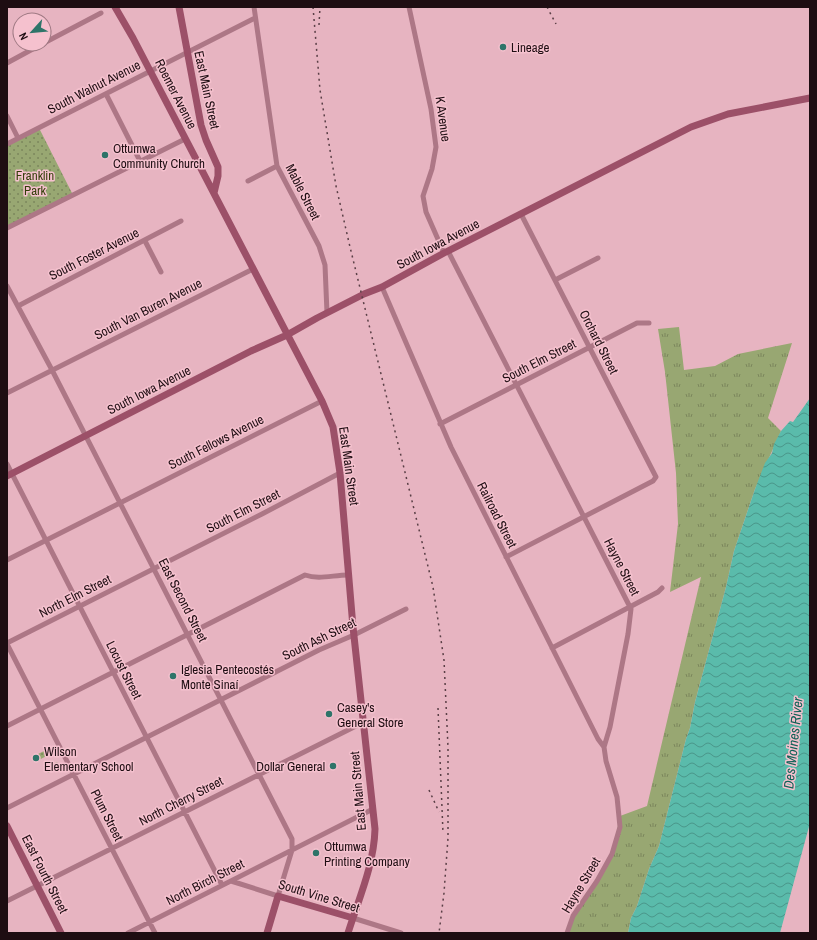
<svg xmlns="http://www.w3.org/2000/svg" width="817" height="940" font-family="'Archivo Narrow',sans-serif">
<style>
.grass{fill:url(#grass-tufts)}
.park{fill:url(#park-dots)}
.water{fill:url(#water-waves)}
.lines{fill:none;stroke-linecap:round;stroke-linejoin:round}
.street{stroke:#ad7786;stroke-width:5}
.secondary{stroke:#9c5068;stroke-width:7}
.rail{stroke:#5a3f46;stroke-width:1.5;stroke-dasharray:2 4;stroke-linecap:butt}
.poi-dot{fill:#2e7469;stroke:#f5c1ce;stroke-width:1.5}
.labels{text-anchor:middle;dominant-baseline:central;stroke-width:3;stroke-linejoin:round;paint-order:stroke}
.poi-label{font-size:13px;fill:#1e0d12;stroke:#f5c1ce;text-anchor:start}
.street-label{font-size:13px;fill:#1e0d12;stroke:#f5c1ce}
.park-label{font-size:13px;fill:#323d08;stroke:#f5c1ce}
.water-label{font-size:14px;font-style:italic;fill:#126257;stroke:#f5c1ce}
</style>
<defs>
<pattern id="grass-tufts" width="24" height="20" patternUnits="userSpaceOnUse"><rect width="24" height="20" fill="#98a772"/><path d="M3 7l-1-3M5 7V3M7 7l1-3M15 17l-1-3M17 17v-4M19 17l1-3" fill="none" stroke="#7b865c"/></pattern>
<pattern id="park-dots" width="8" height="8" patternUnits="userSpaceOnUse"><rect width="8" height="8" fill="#98a772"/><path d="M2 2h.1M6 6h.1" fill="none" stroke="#7b865c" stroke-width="1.8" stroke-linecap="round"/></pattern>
<pattern id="water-waves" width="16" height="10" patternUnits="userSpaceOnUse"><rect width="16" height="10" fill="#5abbab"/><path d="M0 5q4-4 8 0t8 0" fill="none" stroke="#4a968a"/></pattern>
</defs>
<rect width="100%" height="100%" fill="#e7b4c1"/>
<path class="grass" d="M679 327 684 370 715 366 738 354 792 343 768 418 781 431 755 489 734 551 726 587 695 702 690 728 686 739 659 846 649 869 637 906 631 918 628 933H567L573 916 612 854 620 816 647 806 701 577 670 592 678 524 676 473 665 372 658 329Z"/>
<path class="park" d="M39 128 73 195 7 228V144Z
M50 748 52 753 39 760 36 755Z
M57 762 60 767 48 773 45 768Z"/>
<path class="water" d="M810 398V823L780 933H628L631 918 637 906 649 869 659 846 686 739 690 728 695 702 726 587 734 551 755 489 765 463 772 453 774 444 781 431 790 421 793 422Z"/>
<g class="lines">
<path class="street" d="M254 7 277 166 319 246 325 265 327 313
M409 7 431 109 436 147 432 169 423 196 426 212 444 253
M44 43 101 13
M7 63 42 44
M106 94 140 161
M7 116 18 138
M7 144 255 18
M248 181 277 166
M7 228 185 139
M145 241 161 272
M448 251 631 609 628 634 610 727 604 747 606 761 617 797 620 827 612 854 597 881 573 916 567 933
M555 280 598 258
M7 286 52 370 292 839V850L278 896 231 881
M382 287 451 447 598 739 604 747
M18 306 181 221
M7 393 253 269
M440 424 637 323H649
M7 464 222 885
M506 557 653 481 656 477 521 214
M7 560 322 401
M7 643 262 514 340 473
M7 644 155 933
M552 648 658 592 662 588
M7 726 305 575C319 580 333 575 348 575
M7 808 319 650 354 635 406 609
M7 901 364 722
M353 918 401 933
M128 933 373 809"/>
<path class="secondary" d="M115 7 133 38 322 401 333 427 340 473 353 627 375 829C374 865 359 898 348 933
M179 7 201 125 206 140 218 167V176L214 193
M7 476 251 351 287 335 317 318 364 294 382 287 444 253 691 127 728 114 810 98
M7 826 61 933
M267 933 278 896 353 918"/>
<path class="rail" d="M313 7 320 90 336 186 350 247 433 587 444 660 448 747V838L444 893 439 933
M547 7 556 24
M319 25 320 7
M438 708 443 833
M429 790 439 812"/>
</g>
<g class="poi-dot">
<circle cx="503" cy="47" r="4"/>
<circle cx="105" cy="155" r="4"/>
<circle cx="173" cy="676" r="4"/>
<circle cx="329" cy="714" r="4"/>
<circle cx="36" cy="758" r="4"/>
<circle cx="333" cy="766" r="4"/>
<circle cx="316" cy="853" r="4"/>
</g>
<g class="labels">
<g class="poi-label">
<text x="511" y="47">Lineage</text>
<text x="113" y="148">Ottumwa<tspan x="113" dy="15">Community Church</tspan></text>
<text x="181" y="669">Iglesia Pentecostés<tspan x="181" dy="15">Monte Sinaí</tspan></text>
<text x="337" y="707">Casey's<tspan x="337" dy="15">General Store</tspan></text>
<text x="44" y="751">Wilson<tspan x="44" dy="15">Elementary School</tspan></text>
<text x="325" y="766" text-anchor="end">Dollar General</text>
<text x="324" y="846">Ottumwa<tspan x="324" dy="15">Printing Company</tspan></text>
</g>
<g class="street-label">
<text transform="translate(94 87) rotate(-27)">South Walnut Avenue</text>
<text transform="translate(207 90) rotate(78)">East Main Street</text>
<text transform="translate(176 94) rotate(63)">Roemer Avenue</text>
<text transform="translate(443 119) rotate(82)">K Avenue</text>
<text transform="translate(303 192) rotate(63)">Mable Street</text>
<text transform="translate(438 244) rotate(-28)">South Iowa Avenue</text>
<text transform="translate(94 254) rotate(-27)">South Foster Avenue</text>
<text transform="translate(148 309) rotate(-27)">South Van Buren Avenue</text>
<text transform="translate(599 342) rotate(63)">Orchard Street</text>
<text transform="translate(539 361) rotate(-27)">South Elm Street</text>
<text transform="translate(149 390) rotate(-27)">South Iowa Avenue</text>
<text transform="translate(216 442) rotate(-27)">South Fellows Avenue</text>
<text transform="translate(349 466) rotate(82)">East Main Street</text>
<text transform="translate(243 511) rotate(-27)">South Elm Street</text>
<text transform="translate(497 515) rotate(63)">Railroad Street</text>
<text transform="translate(622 567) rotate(63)">Hayne Street</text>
<text transform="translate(75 596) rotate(-27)">North Elm Street</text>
<text transform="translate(183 600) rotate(63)">East Second Street</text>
<text transform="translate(319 639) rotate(-26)">South Ash Street</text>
<text transform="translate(124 670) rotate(63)">Locust Street</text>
<text transform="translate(358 791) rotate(-95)">East Main Street</text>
<text transform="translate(181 801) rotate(-27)">North Cherry Street</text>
<text transform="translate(107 815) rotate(63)">Plum Street</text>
<text transform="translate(45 874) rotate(63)">East Fourth Street</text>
<text transform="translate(205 882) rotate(-27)">North Birch Street</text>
<text transform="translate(581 885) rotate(-59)">Hayne Street</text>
<text transform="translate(319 896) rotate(17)">South Vine Street</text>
</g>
<g class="park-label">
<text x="35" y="175">Franklin<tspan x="35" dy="15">Park</tspan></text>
</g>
<g class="water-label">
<text transform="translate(793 743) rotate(-84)">Des Moines River</text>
</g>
</g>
<rect width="817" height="940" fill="none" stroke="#1e0d12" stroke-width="16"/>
<g transform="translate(32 32) rotate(243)"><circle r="19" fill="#f5c1ce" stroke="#9f7983"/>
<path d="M0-3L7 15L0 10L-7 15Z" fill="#2e7469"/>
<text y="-6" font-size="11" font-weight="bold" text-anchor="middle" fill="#1e0d12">N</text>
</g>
</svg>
